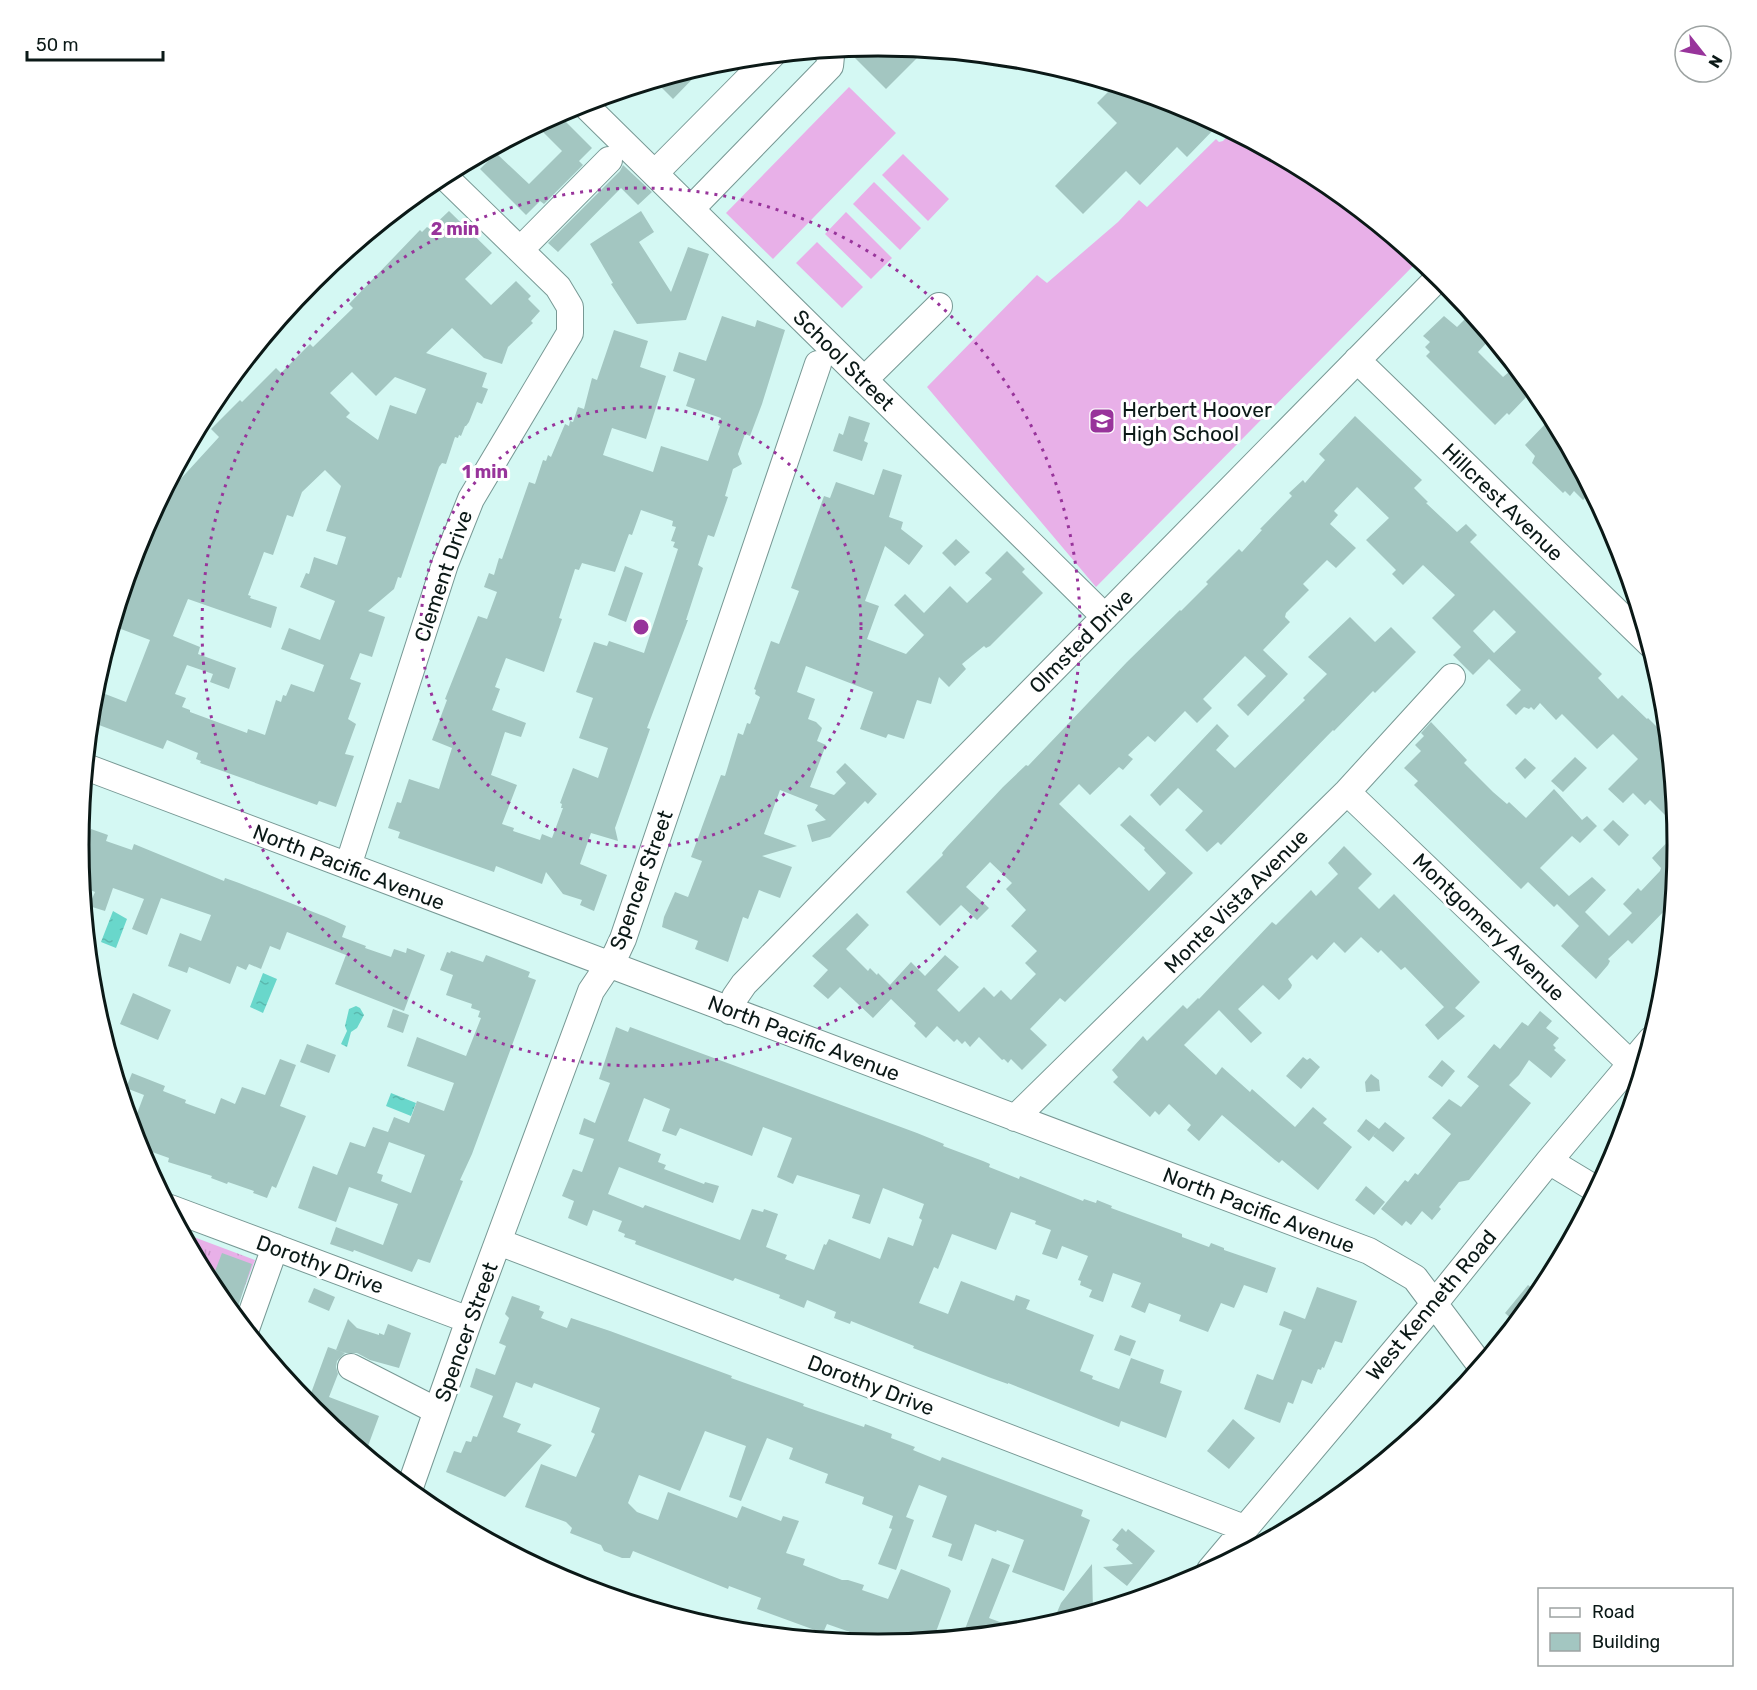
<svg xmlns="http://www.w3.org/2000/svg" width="1757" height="1690" font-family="Rubik,sans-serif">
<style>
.grass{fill:#e8b0e8}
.park{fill:url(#park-tufts)}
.water{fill:url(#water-ripples)}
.building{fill:#a3c6c1;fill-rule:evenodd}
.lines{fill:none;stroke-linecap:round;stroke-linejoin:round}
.minor-casing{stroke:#779894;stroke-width:28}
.minor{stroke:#fff;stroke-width:26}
.ring{fill:none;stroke:#98349b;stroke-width:3;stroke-dasharray:3 6}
.labels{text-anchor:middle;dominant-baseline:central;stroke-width:6;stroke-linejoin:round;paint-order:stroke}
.street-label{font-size:21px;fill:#0b1917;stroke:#fff}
.poi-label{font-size:21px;fill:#0b1917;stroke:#fff;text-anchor:start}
.rim{fill:none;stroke:#0b1917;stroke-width:3}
.centre{fill:#98349b;stroke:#fff;stroke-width:3}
.ring-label{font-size:18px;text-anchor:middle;font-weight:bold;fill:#98349b;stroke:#fff;stroke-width:6;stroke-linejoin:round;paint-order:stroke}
</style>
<defs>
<pattern id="park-tufts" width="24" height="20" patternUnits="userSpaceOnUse" patternTransform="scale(1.5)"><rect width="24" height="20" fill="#e8b0e8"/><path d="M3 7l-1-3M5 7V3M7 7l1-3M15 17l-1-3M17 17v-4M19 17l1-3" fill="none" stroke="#c697c6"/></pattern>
<pattern id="water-ripples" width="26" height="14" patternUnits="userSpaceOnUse" patternTransform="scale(1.5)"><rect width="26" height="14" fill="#69d7cb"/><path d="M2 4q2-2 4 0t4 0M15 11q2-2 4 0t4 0" fill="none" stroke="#5ab8ae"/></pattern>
</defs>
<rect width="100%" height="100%" fill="#d4f8f3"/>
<path class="grass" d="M849 87 896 133 773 259 726 213Z
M1232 131 1323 180 1420 259 1096 587 927 387 1037 275 1047 283 1118 222 1139 200 1147 207 1216 139 1219 142 1223 141Z
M903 154 949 199 928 221 882 175Z
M874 182 921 228 900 250 853 204Z
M846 212 892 258 871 279 825 234Z
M817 242 863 287 842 308 796 263Z"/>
<path class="park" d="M183 1233 255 1260 234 1314 213 1289Z"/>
<path class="water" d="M113 911 127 919 116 948 101 942Z
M263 973 277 979 263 1013 250 1007Z
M356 1006 360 1008 364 1015 357 1028 351 1032 347 1047 341 1044 347 1031 345 1026 349 1009Z
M391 1093 416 1103 411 1116 386 1106Z"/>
<path class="building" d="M879 45 925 50 886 89 845 48Z
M706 65 673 99 655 81 663 78Z
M1115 85 1185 106 1219 124 1187 157 1177 147 1140 185 1126 171 1083 214 1055 186 1117 123 1097 103Z
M558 114 592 148 579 161 583 165 544 204 540 201 526 215 480 169 496 153 529 184 562 151 536 125Z
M623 165 652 192 638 205 621 188 558 252 548 243 620 171Z
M449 211 492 253 465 279 491 305 516 281 531 296 528 299 540 311 531 321 533 323 508 347 502 364 484 358 452 328 426 353 487 373 482 387 488 389 482 404 477 402 469 422 466 426H465L461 436 459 435 458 438 455 437 446 464 442 463 439 467 401 578 398 577 394 589 368 611 385 617 372 657 360 653 350 679 361 683 348 719 356 724 345 754 354 756 336 807 319 801 317 805 200 763 201 761 196 759 198 753 167 740 163 749 91 722 100 692 126 702 150 640 113 626 140 539 170 482 176 484 219 437 211 429 240 400 242 402 276 368 281 373 310 344 313 347 353 308 349 304 420 230 422 232 427 227 430 229ZM352 372 376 396 395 377 426 389 416 414 390 405 378 440 346 417 350 413 330 393ZM325 470 341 486 326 531 346 537 337 565 314 557 309 574 306 573 300 587 335 601 320 640 289 628 281 649 324 665 314 692 291 684 286 696 283 695 281 702 276 700 265 735 248 729 247 733 190 712V710L182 707 186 698 175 694 187 665 213 674 210 682 229 689 236 668 198 654 200 647 173 636 188 599 271 628 277 607 250 598 251 596 248 595 264 552 273 555 287 515 293 517 302 492Z
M641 211 654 232 639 242 671 292 688 247 709 254 686 320 637 324 611 284 613 283 590 244Z
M1471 313 1492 337 1478 352 1503 377 1509 372 1530 393 1509 415 1507 413 1495 425 1426 356 1430 352 1425 347 1430 342 1423 336 1444 316 1457 327Z
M722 316 755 327 757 320 785 330 762 404 750 436 745 434 738 454 742 464 733 469 725 496 728 497 714 537 708 535 698 565 703 568 686 620H688L647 728 650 729 615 828 618 841 591 833 580 864 607 875 594 911 580 905 582 900 563 894 546 872 542 884 496 866 494 872 398 838 400 832 388 828 397 802 401 803 409 779 439 789 452 748 432 740 447 700 445 699 478 616 487 619 497 592 484 587 489 573 494 575 499 558 502 559 529 482 535 484 543 460 546 461 548 455 551 457 565 424 569 426 570 421 573 422 578 407 584 409 592 378 597 380 614 330 648 341 640 367 666 376 646 439 612 428 603 455 653 472 661 446 708 461 720 426 718 425 721 418 686 406 695 379 673 371 679 352 706 361ZM641 510 673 521 672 526 676 527 671 541 675 542 673 547 678 549 644 653 609 641 607 646 594 642 576 692 593 698 579 738 608 748 598 778 573 768 560 803 562 804 561 808H563L552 838 542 834 540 840 513 831 514 828 502 824 517 785 491 775 505 732 521 737 526 723 492 710 500 689 495 687 506 658 544 672 562 619 559 618 575 569 579 570 582 563 615 572 629 534 632 535Z
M849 416 870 423 864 441 868 443 862 461 833 451 839 433 843 435Z
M1355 416 1422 480 1414 488 1428 502 1426 503 1457 532 1466 524 1477 535 1470 542 1602 674 1598 678 1618 699 1622 695 1647 719 1648 718 1659 729 1661 727 1668 733 1677 827 1650 800 1645 805 1633 793 1623 803 1608 789 1638 759 1613 734 1597 749 1562 714 1556 720 1540 703 1534 710 1531 707 1529 709 1524 707 1516 715 1506 705 1521 690 1489 659 1473 675 1453 655 1461 647 1432 618 1455 595 1423 565 1403 585 1392 574 1396 570 1366 540 1389 518 1357 487 1334 511 1338 515 1330 524 1356 548 1336 568 1327 560 1303 584 1309 590 1286 613 1285 617 1290 622 1263 650 1288 674 1248 716 1237 705 1266 676 1245 656 1203 699 1212 708 1197 723 1185 711 1155 742 1148 736 1128 755 1133 759 1123 770 1119 767 1090 795 1079 784 1059 804 1149 891 1166 873 1144 850 1145 848 1120 825 1130 815 1193 873 1065 1002 1060 998 1030 1029 1047 1045 1022 1070 1011 1059 1008 1063 1004 1059 1002 1060 979 1037 970 1047 965 1041 962 1044 957 1039 954 1042 937 1026 926 1038 914 1026 916 1023 891 999 873 1018 840 987 828 999 813 986 828 970 812 956 857 913 869 925 846 949 868 971 870 968 877 975 878 973 890 985 911 962 925 976 945 955 959 967 937 990 959 1012 984 987 994 997 1001 990 1011 1000 1036 974 1025 963 1037 951 1011 926 1026 910 1006 889 1012 883 990 862 966 887 989 908 977 920 961 905 940 926 906 892 943 855 942 853 947 847 1003 787 1026 765 1028 766 1127 662 1180 610 1181 611 1208 584 1206 582 1239 549 1242 552 1262 530 1260 529 1292 496 1289 493 1303 480 1305 483 1325 460 1319 454ZM1494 610 1516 632 1494 653 1473 631Z
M1552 417 1592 491 1583 500 1574 491 1570 496 1565 491 1563 493 1532 463 1535 456 1525 445Z
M883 469 902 475 889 517 903 522 901 529 923 546 909 565 885 546 865 601 879 606 867 639 906 654 924 635 894 605 905 594 924 613 950 586 967 603 992 579 985 573 1007 551 1025 569 1022 572 1043 593 990 646 986 648 984 646 962 664 966 669 949 687 939 677 931 704 917 700 904 739 888 734 886 738 860 729 873 692 806 666 797 692 815 699 808 719 816 722 822 728 817 741 826 745 810 787 834 795 846 783 836 772 845 763 877 794 868 804 865 801 830 837 812 842 807 825 826 820 815 810 818 805 780 790 764 834 797 846 762 856 792 867 780 898 759 890 748 919 743 917 728 962 695 949 698 941 662 927 664 917 675 892 688 897 702 861 691 857 721 775 725 776 738 733 743 735 747 723 750 724 760 697 755 694 756 690 754 689 771 641 779 644 799 591 791 588 824 496 830 498 836 482 874 495Z
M956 539 970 552 955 566 942 553Z
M625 566 643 573 626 622 608 615Z
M1350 617 1375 642 1391 627 1416 652 1375 693 1373 691 1334 731 1333 730 1221 845 1218 842 1207 852 1185 830 1203 811 1178 788 1160 806 1150 795 1217 724 1229 736 1216 750 1235 768 1305 700 1303 698 1327 674 1308 657Z
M1431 722 1467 760 1464 763 1493 792 1507 804 1509 802 1526 818 1554 789 1582 820 1587 816 1597 826 1580 843 1572 836 1540 868 1569 896 1592 877 1606 890 1585 912 1609 936 1632 913 1623 904 1638 888 1641 891 1660 871 1661 868 1652 858 1677 832 1678 845 1673 902 1632 944 1628 940 1608 959 1610 961 1608 965 1596 979 1561 946 1579 926 1557 904 1554 907 1528 882 1521 889 1414 785 1418 781 1404 768 1421 751 1415 745 1424 736 1421 733Z
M1575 757 1587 768 1563 792 1551 781Z
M1525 758 1536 768 1525 779 1515 768Z
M1613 820 1629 835 1619 846 1603 830Z
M91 829 108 835 106 841 132 850 134 844 224 881 225 878 239 883 326 917 346 926 342 937 366 946 365 948 391 957 394 949 406 953 407 948 425 955 404 1011 335 984 346 955 287 932 280 950 270 946 261 969 249 964 246 970 237 966 230 984 189 967 187 973 168 966 180 933 201 941 211 915 161 898 147 935 132 929 144 899 113 888 105 911 89 906 95 892 83 887 80 857Z
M1344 846 1372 874 1358 888 1379 909 1394 894 1480 982 1455 1008 1465 1016 1438 1040 1425 1025 1444 1007 1405 967 1401 970 1381 950 1378 953 1361 937 1345 953 1334 942 1317 960 1312 955 1288 979 1292 985 1291 988 1279 1000 1263 985 1238 1009 1262 1033 1251 1043 1219 1010 1184 1045 1216 1075 1222 1067 1250 1092 1252 1089 1295 1127 1313 1107 1327 1119 1323 1123 1352 1147 1318 1190 1282 1160 1279 1163 1275 1160 1222 1115 1199 1141 1187 1130 1191 1125 1169 1104 1159 1115 1155 1111 1150 1117 1113 1082 1118 1077 1112 1070 1143 1036 1147 1041 1183 1005 1187 1009 1198 998 1199 999 1272 922 1276 925 1311 890 1316 896 1338 874 1328 863Z
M451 951 483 962 486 955 530 972 528 977 536 980 472 1154 460 1180 463 1181 430 1263 418 1259 412 1272 354 1250 353 1252 330 1244 336 1227 383 1245 398 1204 349 1187 336 1222 298 1208 313 1166 337 1175 350 1142 365 1147 373 1127 388 1132 394 1117 409 1123 417 1101 444 1111 454 1083 407 1066 417 1037 466 1056 481 1018 478 1017 480 1011 471 1008 472 1004 446 995 453 975 440 970 447 952 450 953ZM389 1142 425 1155 411 1193 381 1181 383 1175 377 1173Z
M133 993 171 1010 158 1040 120 1024Z
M393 1009 409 1015 403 1033 387 1027Z
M1540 1011 1552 1021 1546 1028 1559 1038 1553 1045 1556 1048 1554 1050 1566 1060 1551 1078 1529 1060 1519 1075 1509 1085 1531 1103 1469 1180 1459 1182 1439 1207 1441 1209 1432 1220 1422 1211 1411 1225 1406 1221 1402 1226 1381 1209 1405 1180 1408 1182 1415 1173 1418 1175 1451 1134 1432 1118 1449 1099 1461 1107 1479 1086 1467 1077 1494 1044 1500 1049 1522 1022 1528 1026Z
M616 1027 628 1032 630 1027 917 1133 944 1144 943 1146 983 1161 990 1164 989 1167 1019 1179 1020 1176 1083 1201 1084 1199 1096 1203 1097 1200 1112 1206 1111 1208 1182 1234V1237L1209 1247 1211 1243 1224 1248V1250L1276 1268 1267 1293 1244 1285 1234 1308 1221 1303 1208 1332 1179 1321 1181 1315 1149 1303 1145 1313 1131 1307 1141 1283 1113 1273 1103 1302 1089 1297 1092 1290 1080 1285 1081 1281 1078 1280 1088 1256 1062 1246 1057 1259 1042 1254 1051 1230 1035 1224 1036 1221 1011 1212 996 1250 952 1234 938 1269 934 1267 919 1303 948 1314 961 1281 1014 1301 1016 1295 1030 1300 1026 1309 1094 1335 1080 1371 1093 1376 1092 1379 1119 1389 1131 1358 1164 1370 1160 1383 1182 1391 1166 1438 1121 1421 1119 1427 1008 1383V1384L991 1378 913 1348 914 1346 851 1321 850 1324 834 1318 836 1312 807 1300 804 1308 779 1298 780 1295 735 1278 733 1281 635 1244 636 1241 624 1237 625 1234 618 1231 622 1221 593 1210 587 1226 568 1218 574 1201 562 1196 573 1169 582 1172 594 1139 579 1134 584 1118 595 1123 610 1083 599 1079ZM644 1098 670 1109 662 1131 676 1136 680 1128 752 1156 763 1127 792 1138 777 1177 793 1184 797 1175 860 1195 852 1218 870 1224 883 1188 924 1204 919 1218 922 1220 913 1246 888 1237 880 1259 829 1239 826 1245 824 1244 814 1270 785 1259 787 1255 766 1247 778 1214 764 1209 763 1212 752 1209 740 1240 645 1205 643 1208 608 1194 619 1167 713 1203 719 1186 705 1182 704 1184 664 1169 666 1165 658 1162 661 1154 628 1141Z
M307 1044 336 1055 329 1073 300 1062Z
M1303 1057 1307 1060 1310 1058 1320 1067 1301 1089 1286 1076Z
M280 1059 296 1065 280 1106 306 1116 276 1188 272 1186 267 1198 253 1193 254 1191 228 1182 227 1184 211 1178 212 1176 168 1162 169 1158 138 1147 132 1127 144 1095 126 1088 132 1073 165 1086 163 1091 186 1100 185 1103 215 1114 221 1098 235 1104 242 1087 265 1095Z
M1442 1060 1455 1071 1442 1087 1428 1077Z
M1371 1074 1379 1080 1380 1091 1366 1092 1365 1082Z
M1366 1119 1379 1129 1369 1141 1357 1131Z
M1385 1122 1405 1138 1393 1152 1373 1136Z
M1366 1186 1385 1202 1374 1215 1355 1200Z
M222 1253 252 1264 235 1316 210 1284Z
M1528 1285 1540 1294 1516 1323 1505 1313Z
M1317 1287 1357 1301 1342 1343 1335 1341 1324 1368 1322 1367 1321 1370 1318 1369 1312 1384 1302 1380 1293 1404 1288 1402 1280 1423 1244 1409 1257 1374 1273 1380 1292 1330 1279 1325 1284 1311 1305 1319Z
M314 1288 335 1297 329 1311 308 1302Z
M512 1296 540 1306 539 1310 544 1312 541 1318 567 1328 571 1318 610 1331 732 1376 731 1378 804 1404 803 1406 864 1427 865 1424 892 1434 891 1438 915 1447 913 1450 940 1461 942 1457 1083 1510 1081 1516 1090 1520 1064 1591 1012 1572 1024 1540 997 1530 996 1532 975 1524 962 1561 948 1556 952 1544 932 1537 947 1496 919 1485 906 1517 914 1520 896 1570 878 1564 892 1529 889 1528 893 1516 862 1504 864 1497 825 1483 828 1474 789 1459 793 1448 767 1438 741 1501 729 1497 746 1446 705 1431 680 1491 639 1475 628 1503 637 1512 658 1520 668 1492 737 1518 742 1506 781 1521 783 1516 799 1521 786 1553 805 1559 803 1565 842 1580H848L864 1585 862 1590 888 1599 901 1569 949 1588 951 1591 933 1640 884 1644 827 1624 823 1633 757 1609 761 1598 729 1586 728 1589 633 1551 630 1558H622L604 1551 601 1545 570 1533 572 1528 566 1522 525 1507 541 1464 576 1477 595 1434 591 1432 600 1408 534 1383 532 1388 516 1382 503 1417 521 1424 517 1432 552 1445 505 1497 446 1472 454 1451 461 1453 466 1441 471 1442 473 1436 477 1437 493 1396 470 1387 476 1368 495 1375 506 1346 499 1343 509 1318 505 1314Z
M348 1319 357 1328 379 1335V1333L384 1335 388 1324 411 1333 399 1368 370 1360 357 1353H346L336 1350Z
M1120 1335 1136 1341 1130 1356 1114 1350Z
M328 1347 345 1353 337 1361 336 1367 338 1374 329 1397 379 1416 368 1446 350 1441 307 1404Z
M1233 1419 1255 1438 1229 1469 1207 1451Z
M1122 1528 1126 1532 1128 1529 1155 1551 1127 1586 1103 1567 1133 1564 1116 1549 1119 1545 1112 1540Z
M992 1558 1010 1565 989 1618 1024 1631 962 1637Z
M1092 1564 1093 1612 1052 1624 1061 1603Z"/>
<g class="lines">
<g class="minor-casing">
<path id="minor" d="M583 103 1105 617
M655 173 772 55
M691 209 830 66 831 56 825 50
M520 250 609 160
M1357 360 1650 644
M864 380 939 306
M86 767 1369 1251 1415 1278 1481 1366
M1347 792 1630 1063
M348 866 445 564 471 499 570 333V307L558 287 443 175
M730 1011 735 997 744 984 1440 276
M1015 1118 1347 792 1452 677
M1549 1161 1597 1190
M170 1208 469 1320
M499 1242 1244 1528
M246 1329 275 1247
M351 1367 437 1411
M409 1490 469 1320 591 991 616 954 623 939 818 364
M1210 1570 1434 1304 1549 1161 1651 1040"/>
</g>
<use href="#minor" class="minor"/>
</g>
<g class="ring">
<circle cx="641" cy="627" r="220"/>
<circle cx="641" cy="627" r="439"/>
</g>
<defs>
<g id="school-square" transform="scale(1.35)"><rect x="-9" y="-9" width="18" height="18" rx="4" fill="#98349b" stroke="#fff"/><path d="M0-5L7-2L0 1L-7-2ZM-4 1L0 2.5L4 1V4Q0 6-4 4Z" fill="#fff"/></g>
</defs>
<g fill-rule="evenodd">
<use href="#school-square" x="1102" y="421"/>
</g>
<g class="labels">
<g class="street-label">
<text transform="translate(844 360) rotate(45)">School Street</text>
<text transform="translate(1503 502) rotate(44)">Hillcrest Avenue</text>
<text transform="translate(443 576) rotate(-71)">Clement Drive</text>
<text transform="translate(1081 641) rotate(-45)">Olmsted Drive</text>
<text transform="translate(349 867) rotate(21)">North Pacific Avenue</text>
<text transform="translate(641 880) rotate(-70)">Spencer Street</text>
<text transform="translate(1236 901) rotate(-45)">Monte Vista Avenue</text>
<text transform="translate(1489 927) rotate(44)">Montgomery Avenue</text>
<text transform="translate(804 1038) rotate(21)">North Pacific Avenue</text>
<text transform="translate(1259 1210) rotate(21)">North Pacific Avenue</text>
<text transform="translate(320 1264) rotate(20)">Dorothy Drive</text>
<text transform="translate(1431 1305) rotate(-50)">West Kenneth Road</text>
<text transform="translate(466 1332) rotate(-70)">Spencer Street</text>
<text transform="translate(871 1385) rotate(21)">Dorothy Drive</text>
</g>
<g class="poi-label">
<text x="1122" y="409">Herbert Hoover<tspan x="1122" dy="24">High School</tspan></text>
</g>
</g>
<path d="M0 0H1757V1690H0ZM89 845a789 789 0 1 1 1578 0a789 789 0 1 1-1578 0Z" fill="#fff" fill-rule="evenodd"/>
<path class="rim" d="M89 845a789 789 0 1 1 1578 0a789 789 0 1 1-1578 0Z"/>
<circle cx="641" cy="627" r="9" class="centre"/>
<g class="ring-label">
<text x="455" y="235">2 min</text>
<text x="485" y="478">1 min</text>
</g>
<rect x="1538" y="1588" width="195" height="78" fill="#ffffff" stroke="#9da3a2" stroke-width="1.5"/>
<rect x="1550" y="1608" width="30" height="9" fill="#ffffff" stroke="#9da3a2" stroke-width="1.5"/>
<text x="1592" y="1618" font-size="18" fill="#0b1917">Road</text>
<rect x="1550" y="1633" width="30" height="18" fill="#a3c6c1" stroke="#9da3a2" stroke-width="1.5"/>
<text x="1592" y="1648" font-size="18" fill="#0b1917">Building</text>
<g transform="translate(1703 54) rotate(121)"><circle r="28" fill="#ffffff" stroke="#9da3a2" stroke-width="1.5"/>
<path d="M0-4.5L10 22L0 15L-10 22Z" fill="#98349b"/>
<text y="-9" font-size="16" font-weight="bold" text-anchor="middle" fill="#0b1917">N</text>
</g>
<path d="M27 51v9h136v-9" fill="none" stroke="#0b1917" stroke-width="3"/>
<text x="36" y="51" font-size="18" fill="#0b1917" stroke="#ffffff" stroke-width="4.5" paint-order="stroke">50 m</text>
</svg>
